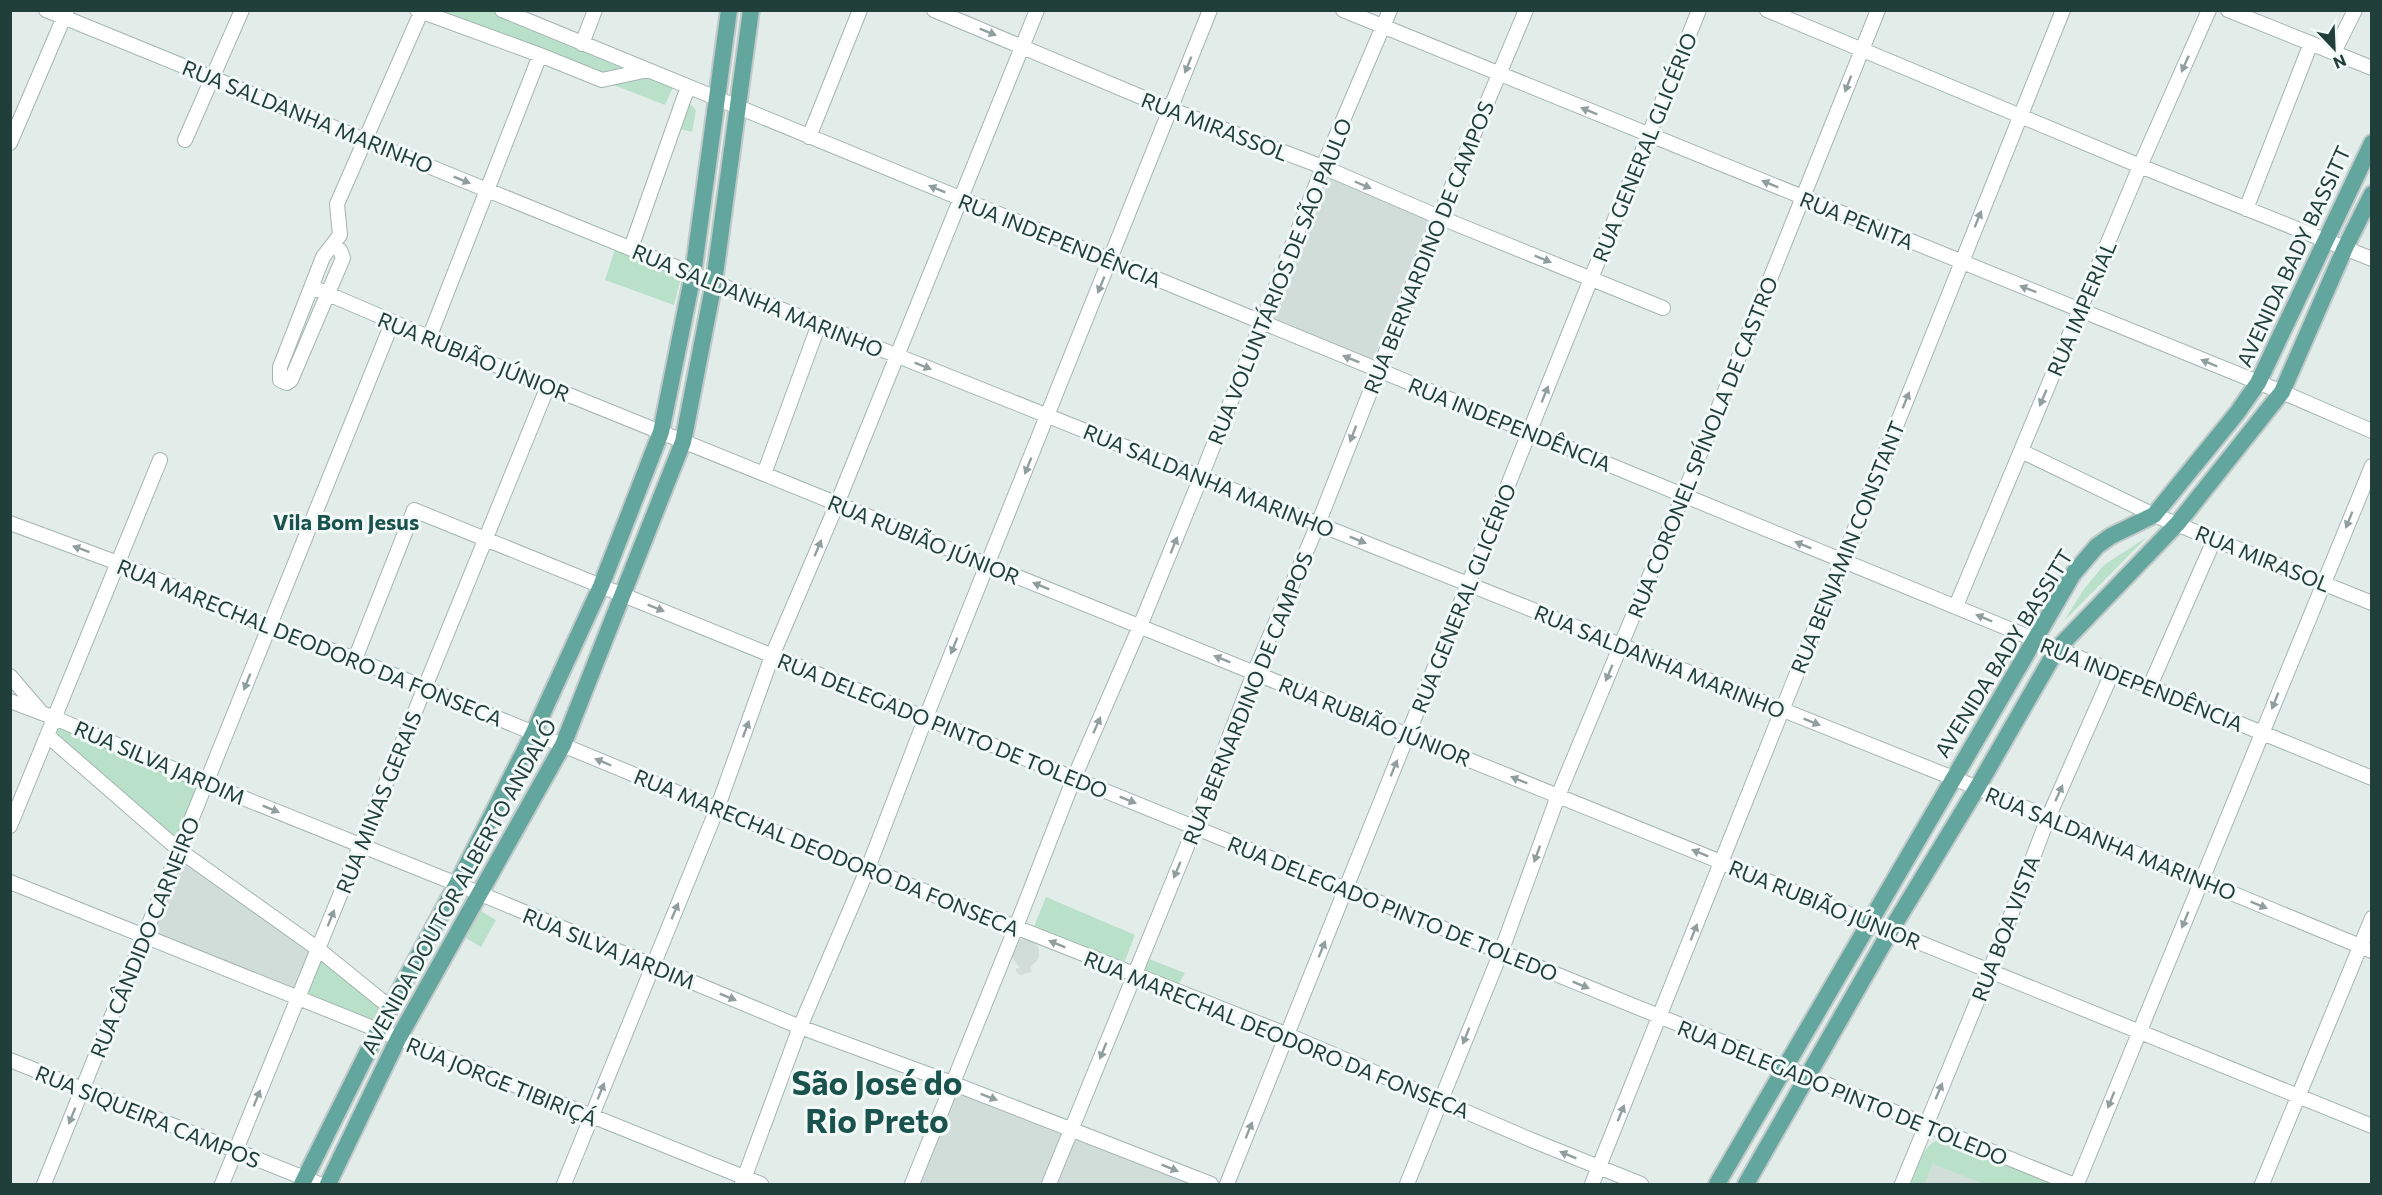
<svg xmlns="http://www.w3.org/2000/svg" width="2382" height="1195" font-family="Commissioner,sans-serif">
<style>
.built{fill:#d0ddd9}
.green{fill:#b9e0c9}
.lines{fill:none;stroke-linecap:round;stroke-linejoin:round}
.minor-casing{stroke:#a4b5b2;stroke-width:16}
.major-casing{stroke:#c1c9c8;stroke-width:20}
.minor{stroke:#fff;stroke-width:14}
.major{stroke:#63a69e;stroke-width:16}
.oneway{fill:#909f9d}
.labels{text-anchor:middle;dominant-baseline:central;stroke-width:6;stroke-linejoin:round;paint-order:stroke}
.street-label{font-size:21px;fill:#203f3b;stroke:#f2f9f7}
.neighbourhood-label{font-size:22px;font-weight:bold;fill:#1a534d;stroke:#f2f9f7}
.town-label{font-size:33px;font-weight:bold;fill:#1a534d;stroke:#f2f9f7}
</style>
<rect width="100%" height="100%" fill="#e2edea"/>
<path class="built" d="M1330 178 1429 219 1373 360 1273 319Z
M183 854 311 948 292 994 149 935Z
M1028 939 1035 942 1039 949V956L1037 961 1030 967 1032 972 1020 975 1016 972V968L1019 969V967L1011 956 1015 940Z
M953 1084 1201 1184H913Z
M1933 1164 1983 1184H1925Z"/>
<path class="green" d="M426 11H493L640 70 604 77Z
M644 75 673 87 665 105 606 82Z
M687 105H691L696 110 692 132 677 128Z
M616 246 682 274 674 305 605 280Z
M2147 537 2064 621 2084 589 2104 565Z
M60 724 202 786 181 845 56 736Z
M1046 897 1135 935 1123 966 1033 929Z
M481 911 496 920 481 947 466 938Z
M320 956 381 1007 372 1025 304 997Z
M1149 959 1185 973 1178 985 1144 972Z
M1943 1139 2051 1183 2053 1184H1983L1933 1164 1925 1184H1911C1918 1167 1922 1142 1943 1139Z"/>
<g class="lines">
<g class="minor-casing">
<path id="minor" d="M46 10 693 274 1953 778 2372 951
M417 10 540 55 602 80 648 70
M502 10 2372 778
M934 10 1170 109 1323 167 1439 217 1663 308
M1343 10 2282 392 2372 431
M1767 10 2140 166 2372 259
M2228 10 2372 68
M582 44 595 10
M2334 52 2355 10
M809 137 860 10
M185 140 242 10
M10 143 67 10
M2246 209 2311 43
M333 246 340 250 343 258 291 380 287 383 280 380V367L323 257 340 235 337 204 422 10
M631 248 685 95 690 88
M312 287 463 352 2372 1126
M429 338 540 55
M2021 451 2154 515 2372 603
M764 474 819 324
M10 523 118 563 269 627 355 659 717 809 1288 1035 1529 1139 1641 1184
M1956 606 2140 166 2209 10
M355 659 414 510 2072 1184
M10 676 41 712
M2149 688 2215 538
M10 701 55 718 206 783 457 884 800 1027 952 1083 1211 1184
M48 736 179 850 318 949 391 1008
M10 826 160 460
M10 882 761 1184
M10 1060 319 1184
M44 1184 392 323
M222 1184 548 386
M564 1184 717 809 772 656 837 504 1037 10
M742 1184 800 1027 868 868 926 717 1210 10
M912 1184 1016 927 1074 778 1140 626 1201 477 1323 167 1390 10
M1049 1184 1186 849 1254 673 1318 524 1439 217 1526 10
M1227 1184 1699 10
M1407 1184 1501 952 1558 796 1683 496 1878 10
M1592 1184 2063 10
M1902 1184 1990 970 2048 818 2112 673
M2077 1184 2372 466
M2262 1184 2372 918"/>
</g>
<g class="major-casing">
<path id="major" d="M302 1184 378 1031 457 884 533 734 601 586 661 432 693 274 729 10
M328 1184 398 1039 563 745 683 442 714 282 751 10
M1717 1184 2073 574 2097 546 2111 536 2154 515 2237 413 2258 383 2372 143
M1746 1184 1891 930 1977 788 2057 649 2178 523 2282 392 2345 248 2372 194"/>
</g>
<use href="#minor" class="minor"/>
<use href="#major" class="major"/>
</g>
<defs><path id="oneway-solid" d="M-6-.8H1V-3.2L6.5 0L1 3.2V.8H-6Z" transform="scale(1.5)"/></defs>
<g class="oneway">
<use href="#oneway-solid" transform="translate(988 32) rotate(22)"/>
<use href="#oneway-solid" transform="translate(2185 64) rotate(114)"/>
<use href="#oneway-solid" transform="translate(1188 65) rotate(112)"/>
<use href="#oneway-solid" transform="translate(1848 84) rotate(111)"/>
<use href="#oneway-solid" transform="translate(1589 111) rotate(-158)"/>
<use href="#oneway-solid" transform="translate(462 180) rotate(22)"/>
<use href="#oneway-solid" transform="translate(1770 184) rotate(-158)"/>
<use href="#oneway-solid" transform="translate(1363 185) rotate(23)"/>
<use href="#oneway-solid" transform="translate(937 189) rotate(-158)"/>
<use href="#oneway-solid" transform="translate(1978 219) rotate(-68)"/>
<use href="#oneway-solid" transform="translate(1543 259) rotate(22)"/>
<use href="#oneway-solid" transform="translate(1101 285) rotate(112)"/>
<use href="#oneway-solid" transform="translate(2028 289) rotate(-159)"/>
<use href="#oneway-solid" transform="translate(1351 359) rotate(-158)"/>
<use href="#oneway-solid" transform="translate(2209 363) rotate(-157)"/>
<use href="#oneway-solid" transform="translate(923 366) rotate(22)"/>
<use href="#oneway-solid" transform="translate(1545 394) rotate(-68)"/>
<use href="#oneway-solid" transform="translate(2043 398) rotate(113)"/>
<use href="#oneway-solid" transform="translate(1906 400) rotate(-68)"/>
<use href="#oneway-solid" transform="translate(1353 434) rotate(111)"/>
<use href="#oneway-solid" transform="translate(1028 466) rotate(112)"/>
<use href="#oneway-solid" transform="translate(2349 520) rotate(112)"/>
<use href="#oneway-solid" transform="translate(1358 540) rotate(22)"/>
<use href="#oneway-solid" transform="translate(1174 545) rotate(-68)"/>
<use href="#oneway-solid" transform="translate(1803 545) rotate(-158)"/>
<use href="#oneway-solid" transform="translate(818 548) rotate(-67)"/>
<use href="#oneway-solid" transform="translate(81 549) rotate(-160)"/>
<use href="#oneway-solid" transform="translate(1041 586) rotate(-158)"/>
<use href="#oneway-solid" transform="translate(656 608) rotate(22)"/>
<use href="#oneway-solid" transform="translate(1984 618) rotate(-157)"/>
<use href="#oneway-solid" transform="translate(954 646) rotate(112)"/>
<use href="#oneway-solid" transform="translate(1222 659) rotate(-158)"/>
<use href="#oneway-solid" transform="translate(1609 673) rotate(113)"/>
<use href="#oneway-solid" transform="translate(247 682) rotate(112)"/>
<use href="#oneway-solid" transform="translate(2275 701) rotate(112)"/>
<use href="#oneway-solid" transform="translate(1812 722) rotate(22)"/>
<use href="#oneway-solid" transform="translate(1097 725) rotate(-66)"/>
<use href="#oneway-solid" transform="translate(746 729) rotate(-70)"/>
<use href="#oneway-solid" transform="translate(603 762) rotate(-157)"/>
<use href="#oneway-solid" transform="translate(1394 768) rotate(-68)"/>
<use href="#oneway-solid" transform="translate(1519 780) rotate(-158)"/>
<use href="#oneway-solid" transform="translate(2059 793) rotate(-66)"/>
<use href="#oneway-solid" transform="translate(1128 800) rotate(22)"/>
<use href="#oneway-solid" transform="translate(271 809) rotate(22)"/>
<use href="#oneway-solid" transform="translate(1700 853) rotate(-158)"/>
<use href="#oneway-solid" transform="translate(1537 854) rotate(110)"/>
<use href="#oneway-solid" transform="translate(1177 870) rotate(113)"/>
<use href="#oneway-solid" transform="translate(2259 905) rotate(22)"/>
<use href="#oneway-solid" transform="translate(675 911) rotate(-67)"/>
<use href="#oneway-solid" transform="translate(331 918) rotate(-68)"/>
<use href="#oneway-solid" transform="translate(2185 920) rotate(112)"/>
<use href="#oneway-solid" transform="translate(1694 932) rotate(-68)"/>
<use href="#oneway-solid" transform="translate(1057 944) rotate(-158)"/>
<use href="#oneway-solid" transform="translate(1322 949) rotate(-68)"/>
<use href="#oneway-solid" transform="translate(1581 985) rotate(22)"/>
<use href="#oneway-solid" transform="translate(728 997) rotate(22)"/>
<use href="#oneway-solid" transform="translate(1466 1036) rotate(112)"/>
<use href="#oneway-solid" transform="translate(1103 1051) rotate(112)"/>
<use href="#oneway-solid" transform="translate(601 1091) rotate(-68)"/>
<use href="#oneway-solid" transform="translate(1939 1091) rotate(-67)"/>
<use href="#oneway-solid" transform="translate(989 1097) rotate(21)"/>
<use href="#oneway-solid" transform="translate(257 1098) rotate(-68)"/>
<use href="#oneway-solid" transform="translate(2111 1100) rotate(112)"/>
<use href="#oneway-solid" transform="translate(1621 1113) rotate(-68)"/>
<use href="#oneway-solid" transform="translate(72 1116) rotate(112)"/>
<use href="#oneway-solid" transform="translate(1249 1130) rotate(-68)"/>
<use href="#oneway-solid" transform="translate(1568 1155) rotate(-158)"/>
<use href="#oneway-solid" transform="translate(1170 1168) rotate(22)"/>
</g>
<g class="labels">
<g class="street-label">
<text transform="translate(308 116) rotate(22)">RUA SALDANHA MARINHO</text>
<text transform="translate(1215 126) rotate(21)">RUA MIRASSOL</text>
<text transform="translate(1644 147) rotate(-68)">RUA GENERAL GLICÉRIO</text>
<text transform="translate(1857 220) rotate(22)">RUA PENITA</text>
<text transform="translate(1060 240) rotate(22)">RUA INDEPENDÊNCIA</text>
<text transform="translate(1428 247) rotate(-68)">RUA BERNARDINO DE CAMPOS</text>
<text transform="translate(2293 256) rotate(-65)">AVENIDA BADY BASSITT</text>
<text transform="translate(1279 281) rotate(-68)">RUA VOLUNTÁRIOS DE SÃO PAULO</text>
<text transform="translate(758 300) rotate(22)">RUA SALDANHA MARINHO</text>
<text transform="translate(2081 308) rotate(-67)">RUA IMPERIAL</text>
<text transform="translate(474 356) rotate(22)">RUA RUBIÃO JÚNIOR</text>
<text transform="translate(1510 424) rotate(22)">RUA INDEPENDÊNCIA</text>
<text transform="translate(1702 447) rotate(-68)">RUA CORONEL SPÍNOLA DE CASTRO</text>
<text transform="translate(1209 480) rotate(22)">RUA SALDANHA MARINHO</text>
<text transform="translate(924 539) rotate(22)">RUA RUBIÃO JÚNIOR</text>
<text transform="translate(1847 547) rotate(-68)">RUA BENJAMIN CONSTANT</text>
<text transform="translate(2263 558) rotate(22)">RUA MIRASOL</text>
<text transform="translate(1463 598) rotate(-68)">RUA GENERAL GLICÉRIO</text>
<text transform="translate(310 642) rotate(22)">RUA MARECHAL DEODORO DA FONSECA</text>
<text transform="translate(2003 653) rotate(-58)">AVENIDA BADY BASSITT</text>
<text transform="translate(1660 661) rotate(22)">RUA SALDANHA MARINHO</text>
<text transform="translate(2142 684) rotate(22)">RUA INDEPENDÊNCIA</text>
<text transform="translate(1247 698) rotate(-68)">RUA BERNARDINO DE CAMPOS</text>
<text transform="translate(1375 721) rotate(22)">RUA RUBIÃO JÚNIOR</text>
<text transform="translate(943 725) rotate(22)">RUA DELEGADO PINTO DE TOLEDO</text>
<text transform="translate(160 762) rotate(23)">RUA SILVA JARDIM</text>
<text transform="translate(378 802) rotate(-68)">RUA MINAS GERAIS</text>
<text transform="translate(2111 843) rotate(22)">RUA SALDANHA MARINHO</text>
<text transform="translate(827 852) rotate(22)">RUA MARECHAL DEODORO DA FONSECA</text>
<text transform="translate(458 886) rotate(-61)">AVENIDA DOUTOR ALBERTO ANDALÓ</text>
<text transform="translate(1825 904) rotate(22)">RUA RUBIÃO JÚNIOR</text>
<text transform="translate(1393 908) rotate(22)">RUA DELEGADO PINTO DE TOLEDO</text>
<text transform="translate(2005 928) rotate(-69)">RUA BOA VISTA</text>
<text transform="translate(144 937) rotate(-68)">RUA CÂNDIDO CARNEIRO</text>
<text transform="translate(609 948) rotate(22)">RUA SILVA JARDIM</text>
<text transform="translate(1277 1034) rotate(22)">RUA MARECHAL DEODORO DA FONSECA</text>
<text transform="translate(502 1081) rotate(22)">RUA JORGE TIBIRIÇÁ</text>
<text transform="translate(1843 1092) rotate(22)">RUA DELEGADO PINTO DE TOLEDO</text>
<text transform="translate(148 1116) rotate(22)">RUA SIQUEIRA CAMPOS</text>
</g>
<g class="neighbourhood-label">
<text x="346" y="521">Vila Bom Jesus</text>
</g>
<g class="town-label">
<text x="877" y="1081">São José do<tspan x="877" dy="38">Rio Preto</tspan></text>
</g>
</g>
<rect width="2382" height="1195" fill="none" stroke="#203f3b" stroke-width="24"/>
<g transform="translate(2334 48) rotate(157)" stroke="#f2f9f7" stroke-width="4.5" paint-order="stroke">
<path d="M0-4.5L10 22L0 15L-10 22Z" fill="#203f3b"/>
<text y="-9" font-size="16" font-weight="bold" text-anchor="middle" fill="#203f3b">N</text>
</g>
</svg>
